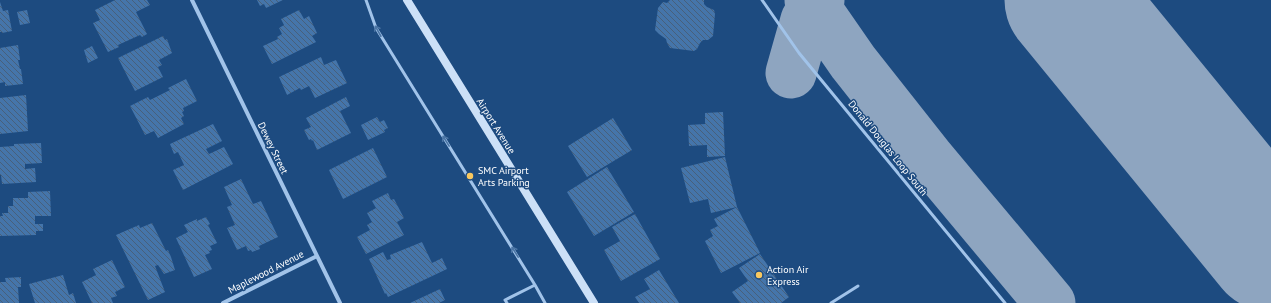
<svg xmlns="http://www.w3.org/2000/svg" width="1271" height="303" font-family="'PT Sans',sans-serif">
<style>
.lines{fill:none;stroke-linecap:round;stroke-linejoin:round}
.taxiway{stroke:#8ea5c0;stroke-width:51}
.runway{stroke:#8ea5c0;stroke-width:127}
.building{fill:url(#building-back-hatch)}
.lane{stroke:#a1c3e9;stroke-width:3}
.street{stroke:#a1c3e9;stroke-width:4}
.secondary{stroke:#cce0f7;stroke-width:8}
.oneway{stroke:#4b75a5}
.poi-dot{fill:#f9c85f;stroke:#1d4b80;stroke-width:1.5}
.labels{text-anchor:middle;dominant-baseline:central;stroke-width:3;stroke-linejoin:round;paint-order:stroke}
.street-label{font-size:10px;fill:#fff;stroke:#1d4b80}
.poi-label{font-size:10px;fill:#fff;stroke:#1d4b80;text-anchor:start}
</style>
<defs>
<pattern id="building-back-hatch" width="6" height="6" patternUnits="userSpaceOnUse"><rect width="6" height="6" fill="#4575aa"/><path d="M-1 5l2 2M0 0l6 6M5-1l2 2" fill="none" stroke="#48607b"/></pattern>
</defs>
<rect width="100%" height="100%" fill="#1d4b80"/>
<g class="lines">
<path class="taxiway" d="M810 0 853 62 928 157 1050 303
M791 73 806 20 819 0"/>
<path class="runway" d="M1068 0 1271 248"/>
</g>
<path class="building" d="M115 0H147L150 5 136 12 147 34 142 37 140 35 118 45 119 47 108 52 93 23 100 20 95 10Z
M257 0H283L266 8 264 4 260 6Z
M670 0H704V4L707 7 714 10 715 14 713 36 708 40H703L700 43 697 49 694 51 670 48 667 43 666 39 659 34 655 30 658 8 663 2 667 3Z
M0 2 3 11 8 10 12 31 2 33V32H0Z
M27 10 30 23 20 25 17 12Z
M299 10 304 19 309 16 317 33 312 36 316 42 272 64 263 46 278 39 277 37 282 34 279 28 284 25 281 19Z
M163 36 165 40 167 39 172 53 159 60 162 65 158 67 163 77 135 91 118 58Z
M18 45 20 60H18L20 69H21L23 84 5 86V82L0 83V48Z
M92 46 98 58 88 63 84 50Z
M321 57 324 65 336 60 347 83 315 98 309 86 301 90 300 88 287 95 279 77Z
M186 79 197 101 183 108 184 111 182 112 184 116 181 118 184 124 158 138 154 131 145 135 130 106 148 97 150 100 170 90 168 88Z
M26 95 28 131 0 134V98Z
M346 97 350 106 340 111 351 133 317 150 313 140 312 141 311 139 309 140 304 130 311 127 306 118Z
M723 112 725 156 707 157V145L689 146 688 125 705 124V113Z
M377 117 380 122 384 120 388 128 384 130 385 132 368 140 361 125Z
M613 118 632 150 587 177 568 146Z
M213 124 222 141 206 149 209 154 224 147 233 164 183 190 173 170 184 165 178 152 174 154 170 144Z
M41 143 42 163 25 164V169L35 168 36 182 2 184 1 175H0V147L14 146V144Z
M373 148 387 177 343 199 329 170Z
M725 157 737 207 711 213 708 199 690 203 681 168Z
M607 167 634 212 594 236 567 192Z
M241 179 253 204 261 201 278 237 259 246 260 249 252 252 251 250 248 251 246 246 237 250 227 228 235 225 227 207 232 205 224 187Z
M50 191 51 216H35V224H43V231H36V235L0 236V216H3L2 213H8V206H13V198H28V192Z
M388 193 391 200 394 199 404 218 397 222 404 235 366 254 357 237 370 230 367 225 372 222 367 213 376 208 372 201Z
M737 207 760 253 721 273 705 241 713 236 710 230 718 226 714 219Z
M635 214 660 259 621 281 604 250 620 241 612 227Z
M206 217 210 224 208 225 217 243 210 246 212 250 209 251 210 253 205 255 212 269 194 277 176 238 188 232 184 225 197 219V221Z
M152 223 166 251 168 250 171 257 175 270 164 274 158 265 155 266 165 292 148 300 116 235 139 225 140 228Z
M422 242 432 263 442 258 447 269 388 297 386 293 385 294 369 259 383 252 387 260 391 259 390 255Z
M760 254 789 297 781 303H740L732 292 748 281 739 268Z
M112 260 125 287 115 292 117 296 111 298 113 303H92L82 282 96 275 93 269Z
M659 270 679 303H639L635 297 650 289 644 279Z
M63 275 69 295 73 293 76 303H35L29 284Z
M21 277V287H18L19 303H0V282H6L5 278Z
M440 289 445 300 439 303H410Z"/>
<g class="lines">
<path class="lane" d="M366 0 376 28 535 285
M762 0 799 53 1005 303
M507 303 505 300 535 285 545 303
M831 303 858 286"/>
<path class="street" d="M192 0 340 303
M223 303 317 256"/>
<path class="secondary" d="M407 0 594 303"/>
</g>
<defs><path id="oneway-shaft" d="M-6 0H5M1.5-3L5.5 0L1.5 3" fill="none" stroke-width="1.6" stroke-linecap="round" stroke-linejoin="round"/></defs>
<g class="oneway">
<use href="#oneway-shaft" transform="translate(378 31) rotate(-119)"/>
<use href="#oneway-shaft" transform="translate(446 141) rotate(-122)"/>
<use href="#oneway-shaft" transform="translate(515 252) rotate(-122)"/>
</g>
<g class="poi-dot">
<circle cx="470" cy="176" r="4"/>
<circle cx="759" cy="275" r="4"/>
</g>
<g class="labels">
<g class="street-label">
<text transform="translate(496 126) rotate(58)">Airport Avenue</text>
<text transform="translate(273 148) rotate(64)">Dewey Street</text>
<text transform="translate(888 148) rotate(51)">Donald Douglas Loop South</text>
<text transform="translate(266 272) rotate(-27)">Maplewood Avenue</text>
</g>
<g class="poi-label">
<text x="478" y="170">SMC Airport<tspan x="478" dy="12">Arts Parking</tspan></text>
<text x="767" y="269">Action Air<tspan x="767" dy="12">Express</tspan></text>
</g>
</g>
</svg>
